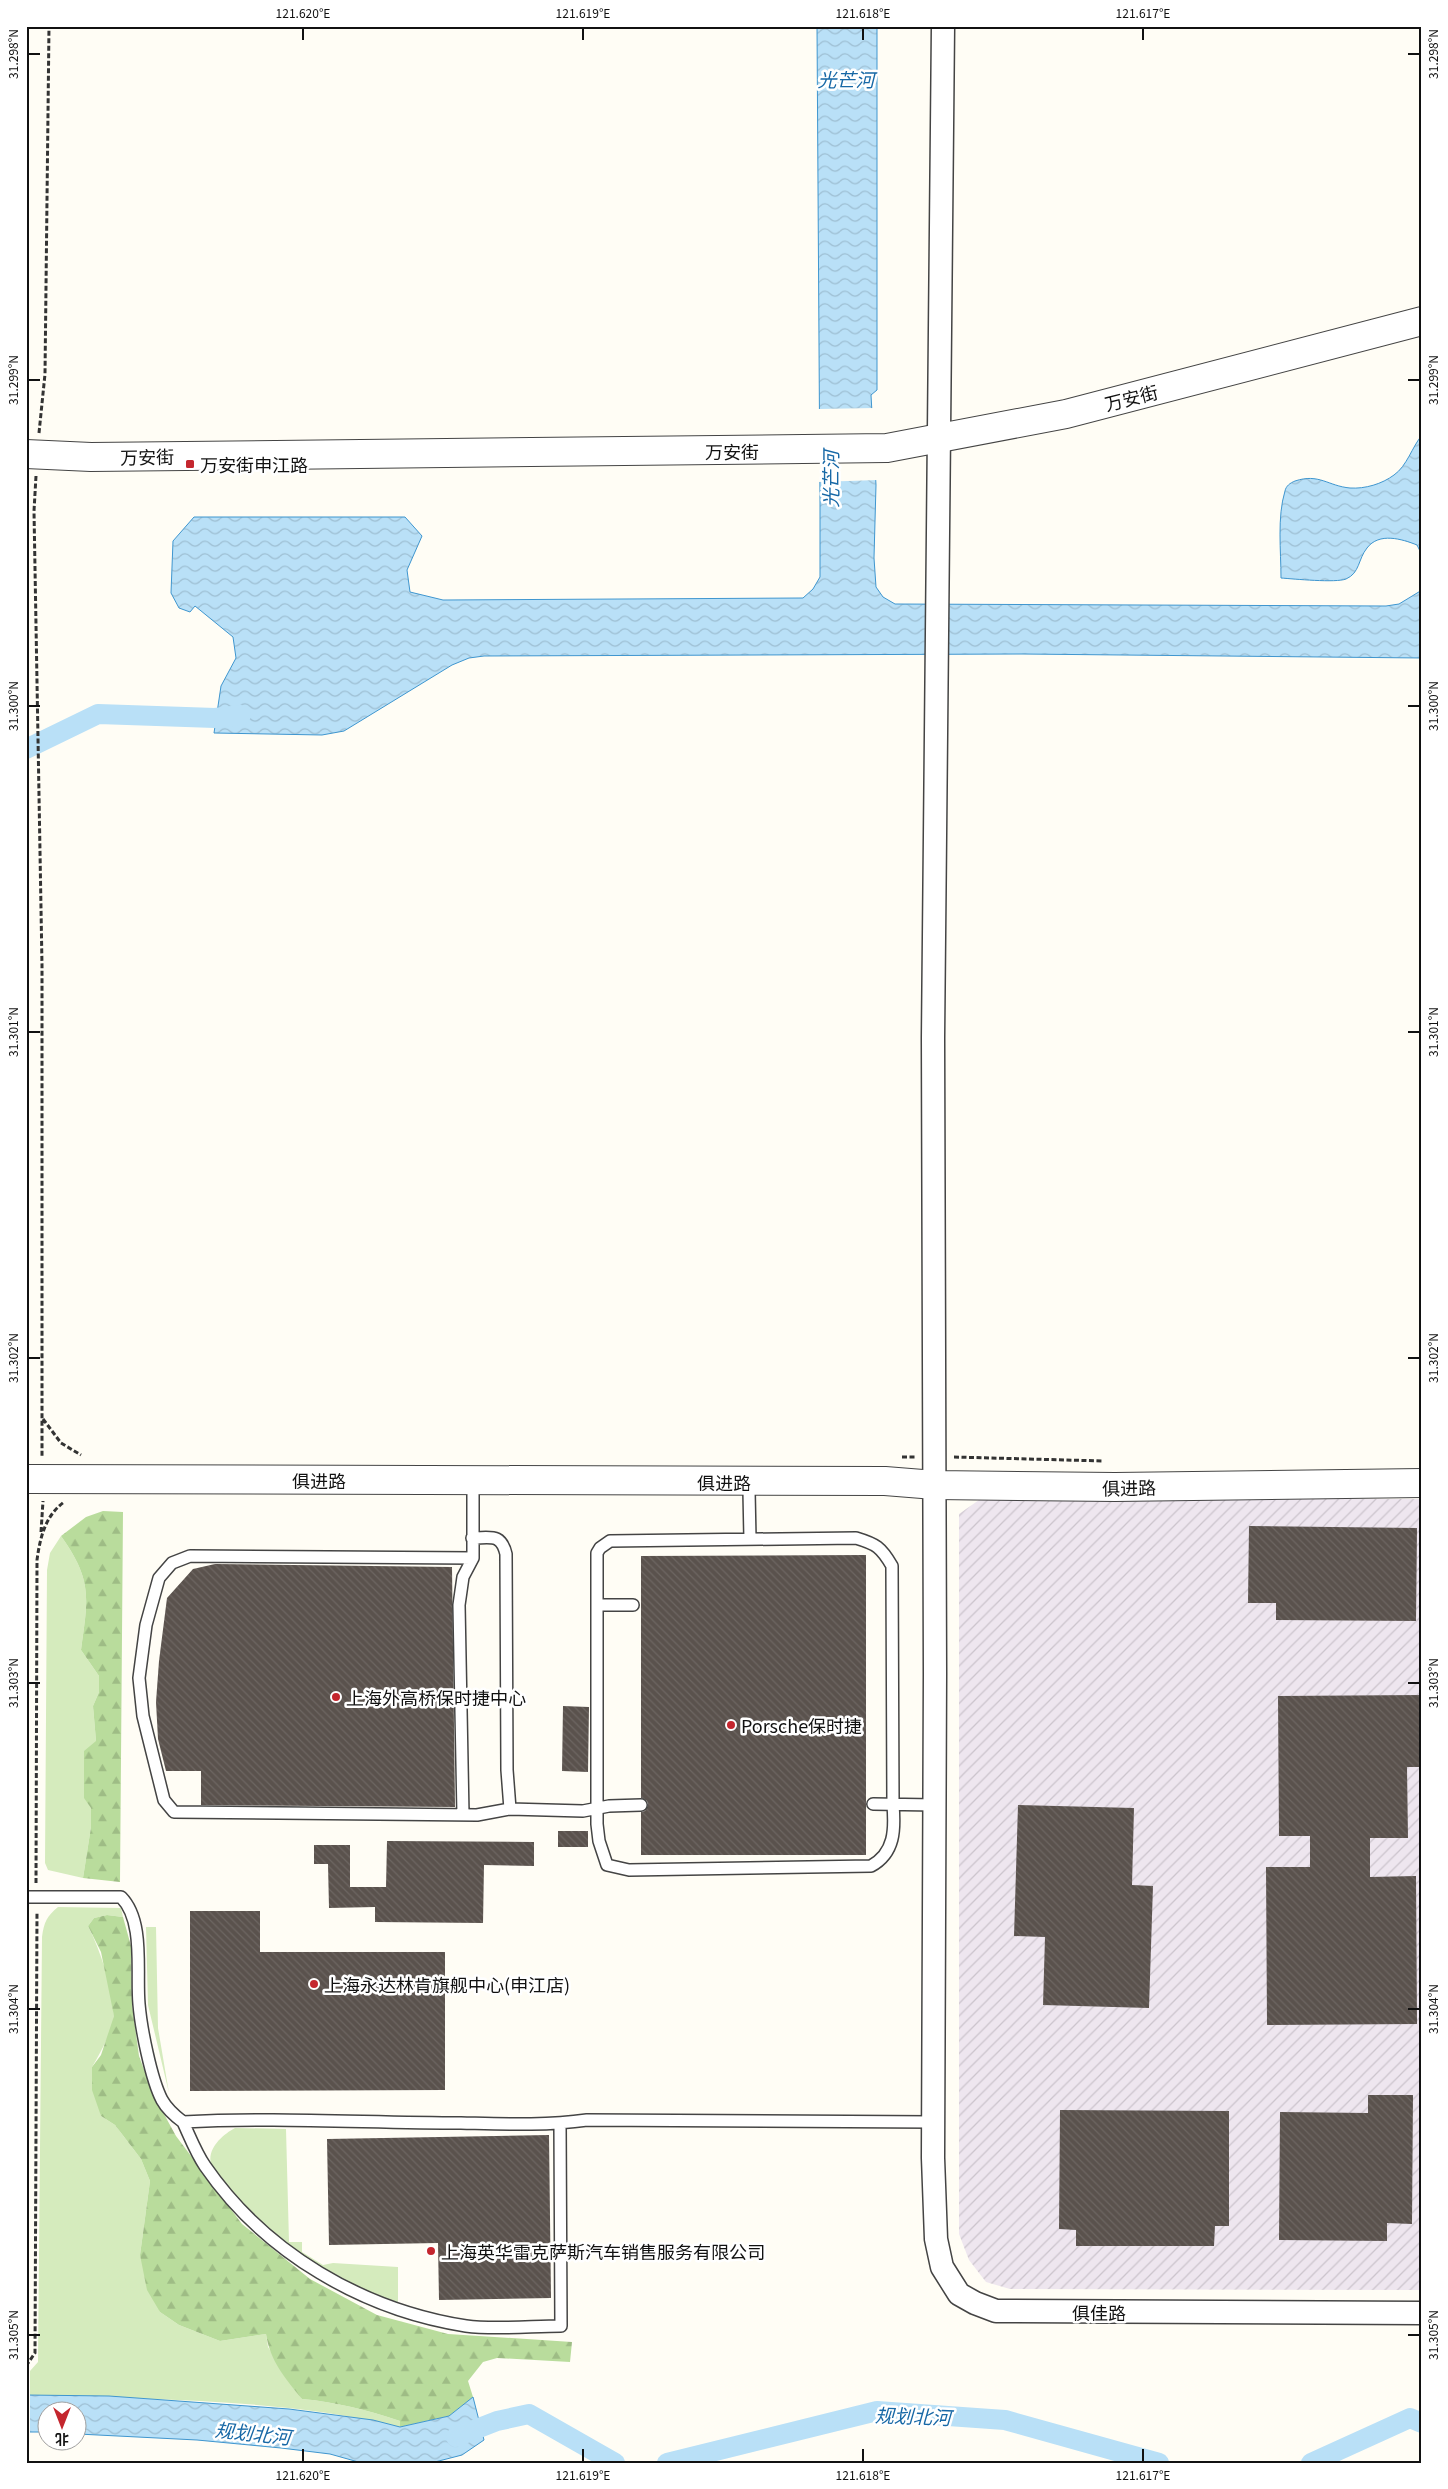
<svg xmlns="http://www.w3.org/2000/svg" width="1448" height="2489" font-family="Georgia,'Noto Sans SC',serif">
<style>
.industrial{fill:url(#industrial-furrows)}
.grass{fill:#d5ebbd}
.forest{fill:url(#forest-firs)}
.water{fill:url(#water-waves);stroke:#3f96cf}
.pier{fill:#fffdf5}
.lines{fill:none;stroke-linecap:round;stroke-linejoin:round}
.canal{stroke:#b9e0f7;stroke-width:20}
.building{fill:url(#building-back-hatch)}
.service-casing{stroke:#444;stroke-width:14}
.minor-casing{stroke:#444;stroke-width:25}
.tertiary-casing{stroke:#444;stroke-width:30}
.path{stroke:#333;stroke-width:3;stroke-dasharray:5 2.5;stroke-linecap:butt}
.service{stroke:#fff;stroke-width:11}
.minor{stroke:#fff;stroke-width:22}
.tertiary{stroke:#fff;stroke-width:28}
.ticks{fill:none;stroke:#111;stroke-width:2}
.poi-dot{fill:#c4262e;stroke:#fff;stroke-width:2}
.labels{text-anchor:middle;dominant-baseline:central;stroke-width:5;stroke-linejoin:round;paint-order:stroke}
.street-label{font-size:18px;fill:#111;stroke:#fff}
.poi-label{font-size:18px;fill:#111;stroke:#fff;text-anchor:start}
.water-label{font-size:19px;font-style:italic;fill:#1768a6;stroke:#fff}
.neatline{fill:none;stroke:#111;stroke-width:2}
.ticks-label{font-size:12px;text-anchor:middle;fill:#111}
</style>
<defs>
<pattern id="industrial-furrows" width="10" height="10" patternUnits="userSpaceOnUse" patternTransform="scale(1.25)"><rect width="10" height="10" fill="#eee6ef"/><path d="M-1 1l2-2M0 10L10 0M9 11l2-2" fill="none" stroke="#cbc4cc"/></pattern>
<pattern id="forest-firs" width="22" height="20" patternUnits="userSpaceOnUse" patternTransform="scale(1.25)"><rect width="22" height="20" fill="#b9dc9c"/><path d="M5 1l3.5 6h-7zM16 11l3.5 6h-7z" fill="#9ebc85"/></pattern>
<pattern id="water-waves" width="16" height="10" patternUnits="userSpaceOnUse" patternTransform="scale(1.25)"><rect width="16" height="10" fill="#b9e0f7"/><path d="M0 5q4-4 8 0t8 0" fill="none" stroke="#9ebfd3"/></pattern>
<pattern id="building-back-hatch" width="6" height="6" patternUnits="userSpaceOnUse" patternTransform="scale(1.25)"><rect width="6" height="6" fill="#5a524d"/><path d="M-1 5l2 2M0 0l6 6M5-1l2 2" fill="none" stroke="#6d6662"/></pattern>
</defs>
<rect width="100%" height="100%" fill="#fffdf5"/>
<path class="industrial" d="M1240 1499H1422V2290L1010 2289 986 2282 969 2260 959 2234V1514L979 1500Z"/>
<path class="grass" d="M61 1536C93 1581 88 1598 81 1650L99 1676V1692L93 1706 96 1741 91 1827 83 1878 48 1870 45 1863 47 1570 50 1553Z
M58 1907 121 1908 123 1917 107 1915 94 1918 88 1926C101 1952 112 1986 114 2015 114 2028 99 2056 92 2067L101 2116 115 2125 141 2159 150 2181 140 2255 160 2312 179 2325 220 2341 266 2334 268 2347 302 2399C336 2402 367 2410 400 2421V2427C280 2398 153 2400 30 2395V2371L38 2362 42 1937C44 1922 47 1916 58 1907Z
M146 1927H156L158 2028 169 2093 148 2005Z
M235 2128 286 2129 289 2242H302V2252L323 2265 333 2263 398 2267V2302C374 2295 352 2288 330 2275 299 2258 227 2199 212 2167 205 2150 222 2135 235 2128Z"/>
<path class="forest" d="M103 1511 123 1512 120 1882 83 1878 91 1827V1808L84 1798V1751L96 1741 93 1706 99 1692V1676L81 1650C88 1598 93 1581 61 1536L86 1517Z
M107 1915 123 1917 131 1946 132 2005 139 2056 153 2094 176 2136 242 2224 310 2279 377 2315 448 2334 572 2342 570 2362 497 2358 483 2362 468 2381 473 2397 449 2416 400 2427V2421C367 2410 336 2402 302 2399 285 2378 270 2361 266 2334L220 2341 179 2325 160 2312 147 2290 140 2255 150 2181 141 2159 115 2125 101 2116 92 2090V2067L101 2055 114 2016 101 1952 88 1926 94 1918Z"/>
<path class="water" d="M817 26H877V390L871 395 876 485 874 558 876 587 883 597 895 604 1386 606 1399 604 1422 590V658L1022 654 484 656 469 658 452 665 344 731 322 735 214 733 221 686 236 658 233 637 195 606 190 612 179 608 171 593 173 541 194 517H405L422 536 407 570 410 592 443 600 803 598 813 589 820 577V503Z
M1422 435V555L1417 545C1402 539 1379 532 1367 548 1358 559 1360 573 1346 579 1336 583 1294 579 1281 578 1281 551 1277 517 1285 491 1286 486 1290 483 1295 481 1319 473 1328 486 1350 488 1365 489 1382 484 1394 475 1407 466 1412 447 1422 435Z
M26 2395 109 2396 289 2409 373 2420 400 2427 449 2416 473 2397 484 2440 462 2455 431 2463H362L330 2454 281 2448 197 2440 78 2434V2412H48L47 2432H26Z"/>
<path class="pier" d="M875 408 878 480 818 482V409Z
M26 2392H30V2435H26Z"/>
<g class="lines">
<path class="canal" d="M26 749 98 714 215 718 241 715
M456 2437 497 2421 529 2414 615 2463
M667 2463 877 2411 1005 2420 1159 2463
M1311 2463 1410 2418 1422 2423"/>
</g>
<path class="building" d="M1249 1526 1417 1528 1416 1621 1276 1620V1603H1248Z
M866 1555V1855H641V1812L645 1811 648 1805 647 1801 641 1798V1556Z
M215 1564 452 1567 455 1807 201 1805V1771H166L158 1739 156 1702 159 1661 167 1598 193 1569Z
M1422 1695V1767H1407L1408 1838H1370V1877L1416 1876 1417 2024 1267 2025 1266 1867H1310V1836H1279L1278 1696Z
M563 1706 589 1707 588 1772 562 1771Z
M1018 1805 1134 1808 1132 1885 1153 1886 1149 2008 1043 2005 1045 1937 1014 1936Z
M558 1831H588V1847H558Z
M387 1841 534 1842V1866L484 1865 483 1923 375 1922V1907L329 1908 328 1864H314V1845H350V1887H386Z
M190 1911H260V1952H445V2090L190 2091Z
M1368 2095H1413L1412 2224 1387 2223V2241L1279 2240 1280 2112 1368 2113Z
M1060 2110 1229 2111V2226H1215L1214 2246H1076V2230L1059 2229Z
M549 2135 551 2298 439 2300 438 2243 329 2245 327 2139Z"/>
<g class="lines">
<g class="service-casing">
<path id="service" d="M473 1480V1558L190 1556 172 1563 159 1578 146 1625 139 1678 143 1716 164 1800 174 1812 477 1815 510 1809 583 1811 609 1806 641 1805
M749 1491 750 1539
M472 1538C491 1538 501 1533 506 1554L507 1770 510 1809
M856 1538C876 1544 881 1547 892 1566L893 1805C895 1829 895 1853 871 1866L629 1870 607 1865 599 1841 597 1824V1553L600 1548 610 1541Z
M597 1605H633
M873 1804 935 1805
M463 1815 459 1605 463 1577 473 1558
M26 1897H121C145 1921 136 1972 139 2004 141 2028 151 2079 162 2100 167 2109 175 2116 183 2122 276 2117 368 2123 461 2123 503 2124 545 2126 587 2120L933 2122
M183 2122C190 2137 196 2153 205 2166 265 2253 363 2310 466 2326 494 2330 533 2326 561 2326L560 2123"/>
</g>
<g class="minor-casing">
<path id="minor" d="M943 26 933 1038 935 1674 933 2158 936 2239 942 2267 959 2294 975 2303 996 2311 1422 2313"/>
</g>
<g class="tertiary-casing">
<path id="tertiary" d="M26 454 91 457 887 448 1066 414 1422 321
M26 1479 885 1481 935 1485 1115 1487 1422 1483"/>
</g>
<path class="path" d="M39 433 45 374 49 26
M36 476 34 511 42 965V1457
M43 1419 61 1443 81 1455
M902 1457H915
M954 1457 1103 1461
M41 1532 43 1501
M36 1883 37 1560C40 1538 45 1516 64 1502
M26 2366 35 2353 37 1912"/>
<use href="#service" class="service"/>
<use href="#minor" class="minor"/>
<use href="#tertiary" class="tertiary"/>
</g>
<path class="ticks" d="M303 28V40M583 28V40M863 28V40M1143 28V40M28 54H40M1408 54H1420M28 380H40M1408 380H1420M28 706H40M1408 706H1420M28 1032H40M1408 1032H1420M28 1358H40M1408 1358H1420M28 1683H40M1408 1683H1420M28 2009H40M1408 2009H1420M28 2335H40M1408 2335H1420M303 2449V2462M583 2449V2462M863 2449V2462M1143 2449V2462"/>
<g class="poi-dot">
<rect x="185" y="459" width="10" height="10" rx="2.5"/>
<circle cx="336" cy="1697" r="5"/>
<circle cx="731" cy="1725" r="5"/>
<circle cx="314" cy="1984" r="5"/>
<circle cx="431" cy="2251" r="5"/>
</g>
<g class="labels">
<g class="street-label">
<text transform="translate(1131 397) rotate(-14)">万安街</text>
<text x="732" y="451">万安街</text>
<text transform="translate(147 456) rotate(-1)">万安街</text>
<text x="319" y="1480">俱进路</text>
<text x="724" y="1482">俱进路</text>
<text transform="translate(1129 1487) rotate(-1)">俱进路</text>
<text x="1099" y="2312">俱佳路</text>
</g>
<g class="poi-label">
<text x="200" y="464">万安街申江路</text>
<text x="346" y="1697">上海外高桥保时捷中心</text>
<text x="741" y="1725">Porsche保时捷</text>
<text x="324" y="1984">上海永达林肯旗舰中心(申江店)</text>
<text x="441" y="2251">上海英华雷克萨斯汽车销售服务有限公司</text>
</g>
<g class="water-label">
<text x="846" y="78">光芒河</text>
<text transform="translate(829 479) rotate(-90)">光芒河</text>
<text transform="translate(913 2415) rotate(2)">规划北河</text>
<text transform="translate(253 2432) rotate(6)">规划北河</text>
</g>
</g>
<rect width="1448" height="2489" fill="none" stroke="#ffffff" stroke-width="55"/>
<g transform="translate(62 2426) rotate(180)"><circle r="24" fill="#ffffff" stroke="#a0a0a0"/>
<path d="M0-4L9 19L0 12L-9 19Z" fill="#c4262e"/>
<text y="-8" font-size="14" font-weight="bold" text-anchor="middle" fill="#111111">北</text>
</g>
<rect x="28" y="28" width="1392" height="2434" class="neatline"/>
<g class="ticks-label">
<text x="303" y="18">121.620°E</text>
<text x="583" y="18">121.619°E</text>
<text x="863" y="18">121.618°E</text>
<text x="1143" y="18">121.617°E</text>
<text transform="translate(1434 54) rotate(-90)" y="4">31.298°N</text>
<text transform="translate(14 54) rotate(-90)" y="4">31.298°N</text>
<text transform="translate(1434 380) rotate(-90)" y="4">31.299°N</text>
<text transform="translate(14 380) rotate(-90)" y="4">31.299°N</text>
<text transform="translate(1434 706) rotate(-90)" y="4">31.300°N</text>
<text transform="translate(14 706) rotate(-90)" y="4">31.300°N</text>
<text transform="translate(1434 1032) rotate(-90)" y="4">31.301°N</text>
<text transform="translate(14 1032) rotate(-90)" y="4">31.301°N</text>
<text transform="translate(1434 1358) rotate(-90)" y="4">31.302°N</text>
<text transform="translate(14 1358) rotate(-90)" y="4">31.302°N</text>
<text transform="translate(14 1683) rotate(-90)" y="4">31.303°N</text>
<text transform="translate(1434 1683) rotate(-90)" y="4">31.303°N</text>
<text transform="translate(1434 2009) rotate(-90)" y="4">31.304°N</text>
<text transform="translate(14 2009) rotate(-90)" y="4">31.304°N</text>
<text transform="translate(14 2335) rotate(-90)" y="4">31.305°N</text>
<text transform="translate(1434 2335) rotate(-90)" y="4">31.305°N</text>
<text x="303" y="2480">121.620°E</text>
<text x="583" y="2480">121.619°E</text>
<text x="863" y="2480">121.618°E</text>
<text x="1143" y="2480">121.617°E</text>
</g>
</svg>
